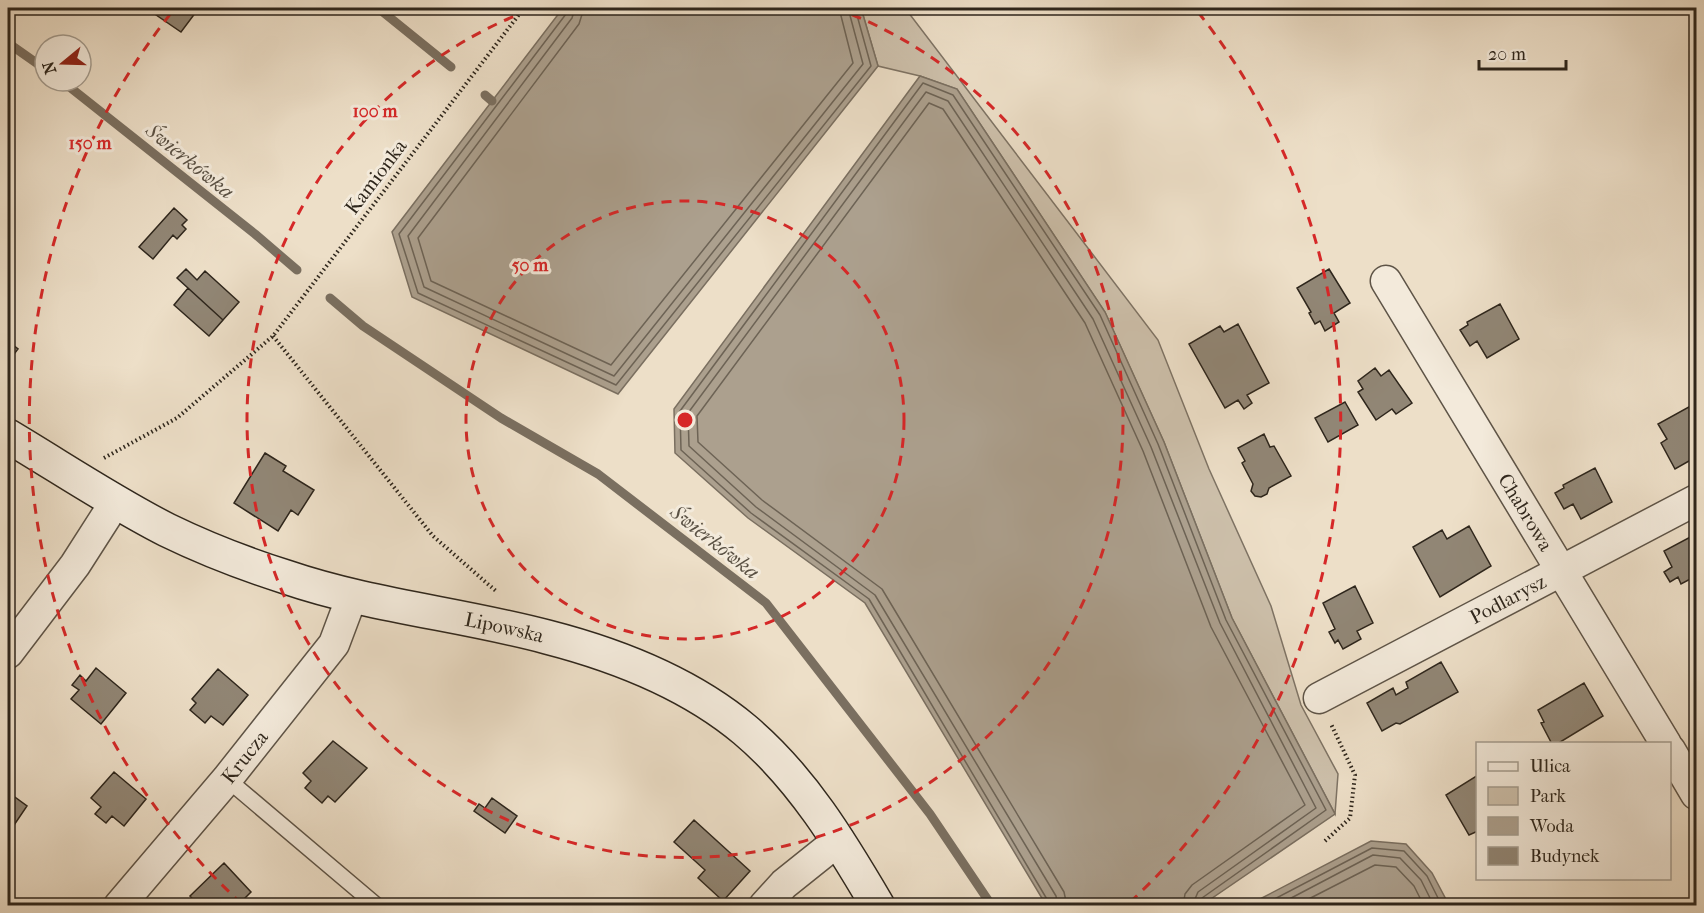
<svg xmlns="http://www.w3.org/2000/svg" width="1704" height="913" font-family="'IM FELL French Canon',serif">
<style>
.green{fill:#cdc0ab;stroke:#7e7364;stroke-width:1.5}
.water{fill:#aca08e;stroke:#7a6f60;stroke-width:1.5}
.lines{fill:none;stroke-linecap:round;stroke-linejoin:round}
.shore{stroke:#6d6355;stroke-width:1.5}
.stream{stroke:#7a6f60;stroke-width:9}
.building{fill:#918675;stroke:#2e261c;stroke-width:1.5}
.lane-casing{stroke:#5e5447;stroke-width:18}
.street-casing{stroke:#5e5447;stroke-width:33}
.secondary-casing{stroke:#2e261c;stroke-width:36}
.path{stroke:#2e261c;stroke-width:4;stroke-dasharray:1.5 3;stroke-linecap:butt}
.lane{stroke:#f3eadb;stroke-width:15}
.street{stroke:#f3eadb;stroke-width:30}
.secondary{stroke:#f3eadb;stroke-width:33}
.ring{fill:none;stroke:#d62828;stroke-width:3;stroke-dasharray:10 8}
.labels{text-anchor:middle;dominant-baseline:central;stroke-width:6;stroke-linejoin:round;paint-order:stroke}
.street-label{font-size:20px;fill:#2e261c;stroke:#f3eadb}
.water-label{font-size:21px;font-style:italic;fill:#5a5144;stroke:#f3eadb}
.centre{fill:#d62828;stroke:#f3eadb;stroke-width:3}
.ring-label{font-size:18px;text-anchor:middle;font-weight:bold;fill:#d62828;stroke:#f3eadb;stroke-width:6;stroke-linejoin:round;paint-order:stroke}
</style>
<rect width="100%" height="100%" fill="#eddfc8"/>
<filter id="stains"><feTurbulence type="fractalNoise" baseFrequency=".00333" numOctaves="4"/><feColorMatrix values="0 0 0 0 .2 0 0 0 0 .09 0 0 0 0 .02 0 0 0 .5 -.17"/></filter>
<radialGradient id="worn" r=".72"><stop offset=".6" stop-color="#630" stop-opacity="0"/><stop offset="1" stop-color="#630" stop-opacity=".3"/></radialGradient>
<path class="green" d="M861 8H905L1158 340 1209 469 1271 606 1301 705 1338 774 1335 814 1232 618 1164 442 1105 312 957 89 920 76 878 66Z"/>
<path class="water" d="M563 8H861L878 66 618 394 412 297 392 232Z
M920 76 957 89 1105 312 1164 442 1232 618 1335 814 1202 905H1046L865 603 748 518 675 453 674 409Z
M1371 841 1406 844 1432 873 1449 905H1251L1260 899Z"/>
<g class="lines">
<path class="shore" d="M567 8 566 14 399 234 418 293 616 385 871 66 855 8
M575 8 572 18 408 236 424 287 614 376 863 64 848 8
M584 8 579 24 418 238 431 281 611 365 853 63 839 8
M1051 906 869 599 751 513 681 450 680 411 923 83 953 95 1100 315 1158 444 1226 620 1326 810 1202 898 1199 906
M1058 906 1056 896 875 595 756 507 689 446 688 413 926 92 948 101 1093 319 1151 447 1220 623 1316 808 1198 892 1192 906
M1067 906 1064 892 882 589 762 500 698 442 697 416 929 103 943 109 1085 323 1143 451 1211 627 1305 805 1192 885 1185 894 1183 906
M1261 906 1372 848 1404 851 1427 876 1442 906
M1276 906 1373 855 1400 858 1421 880 1434 906
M1295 906 1375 865 1396 867 1414 886 1424 906"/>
<path class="stream" d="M378 8 451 67
M8 43 45 69
M62 81 255 234 297 270
M485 95 492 101
M330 298 363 326 501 418 598 474 766 603 930 814 992 906"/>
</g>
<path class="building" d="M146 8H199L181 32Z
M174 208 187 220 182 225 186 229 177 239 173 235 153 259 139 247Z
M186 269 197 280 205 271 239 302 223 320 177 278Z
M1329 269 1350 303 1334 313 1339 322 1325 331 1320 321 1315 324 1309 313 1311 312 1297 288Z
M188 288 223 320 209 336 174 305Z
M1500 304 1519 339 1487 358 1477 341 1470 346 1460 330 1468 325 1467 322Z
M1238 324 1269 383 1247 395 1252 403 1244 409 1238 400 1225 408 1189 344 1220 326 1224 332Z
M8 341 18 349 8 362Z
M1375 368 1381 376 1389 370 1412 403 1396 414 1392 409 1376 420 1358 392 1363 389 1358 381Z
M1345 402 1358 425 1328 442 1315 418Z
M1696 403V457L1675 469 1661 443 1667 439 1658 424Z
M1264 434 1270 447 1274 446 1291 476 1269 488 1267 494 1261 497 1255 496 1251 491 1253 484 1242 463 1245 461 1238 448Z
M265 453 286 466 283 471 314 490 298 515 291 510 278 531 234 503Z
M1595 468 1612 502 1581 519 1573 504 1564 509 1555 493 1564 488 1563 485Z
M1469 526 1491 566 1440 597 1413 547 1442 530 1447 539Z
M1696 534V576L1681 584 1678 577 1670 582 1664 572 1672 567 1664 551Z
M1355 586 1373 623 1357 631 1361 639 1343 649 1338 640 1335 643 1329 632 1335 629 1323 603Z
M1441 662 1458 692 1400 724 1396 723 1382 731 1367 703 1393 688 1396 695 1408 688 1406 682Z
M96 668 126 693 101 724 71 699 79 690 72 685 80 675 86 681Z
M218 669 248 695 223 725 211 716 205 723 190 710 196 703 192 699Z
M1584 683 1603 716 1557 744H1552L1541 723 1544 722 1538 710Z
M333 741 367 768 335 802 328 796 322 803 305 788 311 781 303 773Z
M114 772 146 799 124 826 112 816 106 823 95 814 101 807 91 798Z
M1478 775V831L1469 835 1446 795Z
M8 792 27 806 8 834Z
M492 798 517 816 505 833 474 811 479 804 485 808Z
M694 820 750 871 723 901 698 878 705 870 674 842Z
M224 863 251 892 237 906H199L190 896Z"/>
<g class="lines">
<g class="lane-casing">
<path id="lane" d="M227 779 377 906"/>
</g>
<g class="street-casing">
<g id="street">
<path id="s1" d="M1386 281 1666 744"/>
<path d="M8 653 75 565 116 501"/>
<path id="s2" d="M1319 698 1696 500"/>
<path d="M1670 750 1696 794"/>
<path id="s3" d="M119 906 227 779 334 644 352 596"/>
<path d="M764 906 784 884 839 840"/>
</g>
</g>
<g class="secondary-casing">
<g id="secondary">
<path id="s4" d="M8 436C60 467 112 502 167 530 206 549 245 564 286 577 371 606 461 614 547 637 617 655 689 683 745 730 802 778 841 843 878 906"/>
</g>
</g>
<path class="path" d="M273 336 433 536 497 592
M104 458 177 418 273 336 524 8
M1325 841 1350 818 1355 775 1331 724"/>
<use href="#lane" class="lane"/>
<use href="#street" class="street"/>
<use href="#secondary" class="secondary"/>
</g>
<g class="ring">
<circle cx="685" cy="420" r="219"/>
<path d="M835 8A438 438 0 1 1 535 8"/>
<path d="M242 904A656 656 0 0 1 172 12M1198 12A656 656 0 0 1 1128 904"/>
</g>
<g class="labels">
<g class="street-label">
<text transform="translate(376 177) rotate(-53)">Kamionka</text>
<text stroke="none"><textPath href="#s1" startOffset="270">Chabrowa</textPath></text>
<text stroke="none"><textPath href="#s2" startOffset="213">Podlarysz</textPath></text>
<text stroke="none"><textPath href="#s4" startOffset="537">Lipowska</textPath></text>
<text stroke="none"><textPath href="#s3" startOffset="195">Krucza</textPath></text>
</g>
<g class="water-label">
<text transform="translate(190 161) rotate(39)">Świerkówka</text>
<text transform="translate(715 542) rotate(38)">Świerkówka</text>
</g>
</g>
<circle cx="685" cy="420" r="9" class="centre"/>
<g class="ring-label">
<text x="375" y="117">100 m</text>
<text x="90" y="149">150 m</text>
<text x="530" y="271">50 m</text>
</g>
<rect width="1704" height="913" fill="none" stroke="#eddfc8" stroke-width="30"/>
<rect x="9" y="9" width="1686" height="895" fill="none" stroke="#2e261c" stroke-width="3"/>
<rect x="15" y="15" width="1674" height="883" fill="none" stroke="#2e261c" stroke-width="1.5"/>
<rect x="1476" y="742" width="195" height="138" fill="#f3eadb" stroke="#a49c8f" stroke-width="1.5"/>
<rect x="1488" y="762" width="30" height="9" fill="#f3eadb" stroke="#a49c8f" stroke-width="1.5"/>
<text x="1530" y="772" font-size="18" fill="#2e261c">Ulica</text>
<rect x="1488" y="787" width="30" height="18" fill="#cdc0ab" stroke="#a49c8f" stroke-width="1.5"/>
<text x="1530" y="802" font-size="18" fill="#2e261c">Park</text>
<rect x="1488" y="817" width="30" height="18" fill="#aca08e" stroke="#a49c8f" stroke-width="1.5"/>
<text x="1530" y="832" font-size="18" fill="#2e261c">Woda</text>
<rect x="1488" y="847" width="30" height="18" fill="#918675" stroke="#a49c8f" stroke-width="1.5"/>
<text x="1530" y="862" font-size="18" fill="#2e261c">Budynek</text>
<g transform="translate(63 63) rotate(251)"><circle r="28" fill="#f3eadb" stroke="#a49c8f" stroke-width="1.5"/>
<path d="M0-4.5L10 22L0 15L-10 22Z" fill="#8f2418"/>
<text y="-9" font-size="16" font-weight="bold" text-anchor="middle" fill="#2e261c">N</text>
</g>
<path d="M1479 60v9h87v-9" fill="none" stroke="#2e261c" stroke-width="3"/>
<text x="1488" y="60" font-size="18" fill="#2e261c" stroke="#f3eadb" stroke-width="4.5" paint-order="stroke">20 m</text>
<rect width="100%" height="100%" filter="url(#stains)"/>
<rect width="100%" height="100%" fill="url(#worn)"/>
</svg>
